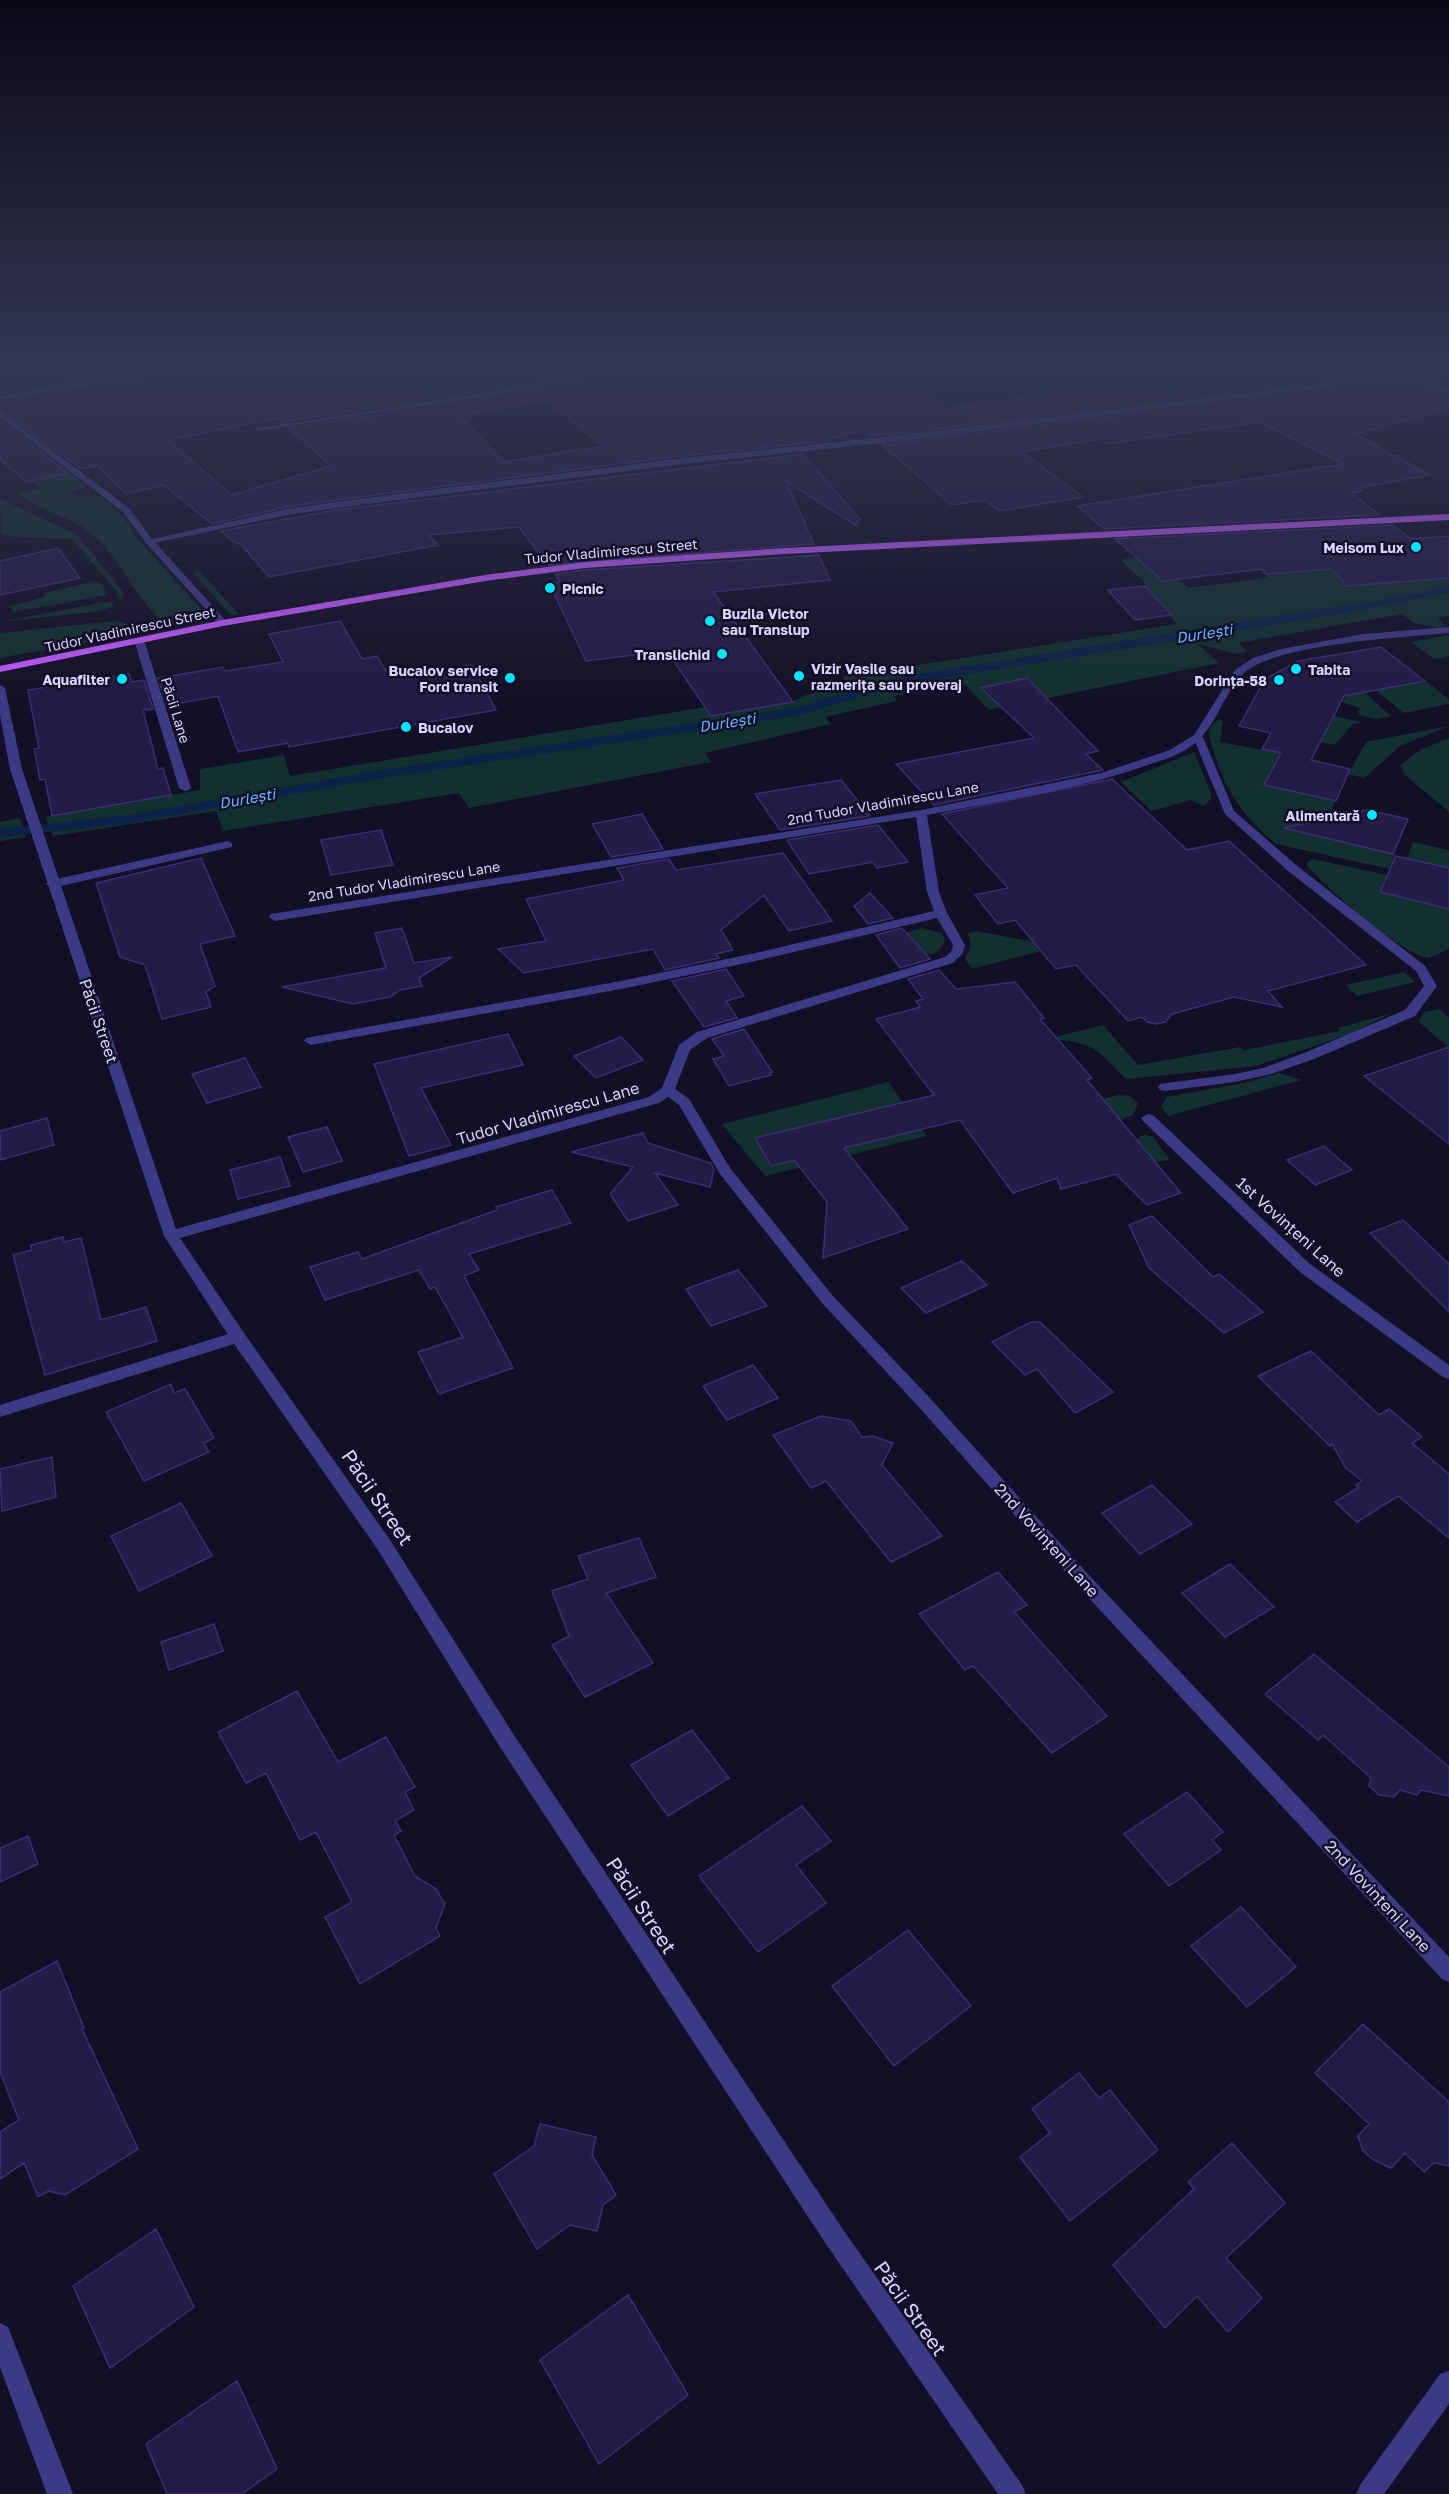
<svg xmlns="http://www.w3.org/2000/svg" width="1449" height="2494" font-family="'Golos Text',sans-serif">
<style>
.green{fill:#12302f}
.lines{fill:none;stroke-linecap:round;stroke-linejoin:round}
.stream-far1{stroke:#0c2248;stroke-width:6}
.stream{stroke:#0c2248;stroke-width:8}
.building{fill:#241b47;stroke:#3b2d73;stroke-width:1.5;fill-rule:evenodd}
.lane{fill:#3d3a85;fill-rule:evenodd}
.street{fill:#3d3a85;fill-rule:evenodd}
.primary{fill:#c25bff;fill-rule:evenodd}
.poi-dot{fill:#00e5ff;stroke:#130f26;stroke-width:2}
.labels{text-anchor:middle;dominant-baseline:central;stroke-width:5;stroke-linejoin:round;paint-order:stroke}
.far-poi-label{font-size:14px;font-weight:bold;fill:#d9d4ff;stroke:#130f26;text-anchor:end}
.far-street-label{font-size:14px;fill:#d9d4ff;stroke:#130f26}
.far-water-label{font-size:15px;font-style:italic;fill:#62b6ff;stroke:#130f26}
.street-label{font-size:16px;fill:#d9d4ff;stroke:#130f26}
.near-street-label{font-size:20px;fill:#d9d4ff;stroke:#130f26}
</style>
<rect width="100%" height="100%" fill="#130f26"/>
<path class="green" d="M1 422 82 482 86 487 70 491 75 497 96 494C112 506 127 517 135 536L203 611 199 620 180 625 164 623C136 600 122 561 94 536 73 516 40 513 18 493L40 489 25 475Z
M0 499 72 532 80 538 123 592V598L120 600 117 592 72 539 14 537 1 534Z
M1240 548 1449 553V616L1438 618 1444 625 1438 628 1414 623 1402 614 1238 643 1248 652 1237 654 1198 644 1219 663 989 710 964 684 894 696 897 701 825 717 831 724 705 753 711 762 469 808 459 793 223 831 216 811 53 836 45 817 200 790V769L284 755 290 776 705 707 711 716 792 702 806 695 846 685 843 677 1177 624 1144 585H1147L1121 560 1150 554 1188 588 1268 578Z
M198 570 239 614 234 615 227 611 194 574Z
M95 581 102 584 108 595 13 612 9 606 45 597 44 593Z
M111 601 114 606 100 611 0 622Z
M116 621 132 625 133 634 0 658V633Z
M1449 635V656L1434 659 1411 642Z
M1427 681 1449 700V704L1404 713 1375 690Z
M1364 692 1391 716 1376 719 1358 715 1360 708 1341 702 1347 696Z
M1334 716 1362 722 1353 724 1334 745 1320 742Z
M1219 719 1223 721 1220 742 1281 753 1265 785 1335 801 1319 837 1393 854 1396 856 1390 869 1276 844C1237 811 1221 783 1209 735L1210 727Z
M1449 726 1400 746 1364 778 1348 774 1366 742Z
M1449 738V812L1405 775 1400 765 1418 751Z
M1194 752 1211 793V799L1204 806 1191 800 1151 811 1121 782Z
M20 818 26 837 0 841V822Z
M1413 842 1449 850V868L1407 858Z
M1313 859 1387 875 1381 892 1449 909V949L1428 958C1395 950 1331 891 1307 866V862Z
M921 928 941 933 945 938C943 950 937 953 926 955L906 933Z
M976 931 1034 942 1041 951 972 969 965 959 971 945 968 934Z
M1404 972 1415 982 1357 996 1346 985Z
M1439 1009 1449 1018V1048L1419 1022 1424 1012Z
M1392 1013 1347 1035 1256 1066 1126 1079C1101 1054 1095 1042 1058 1040L1055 1037 1103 1025 1138 1065 1240 1047 1244 1050 1340 1031 1338 1028Z
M1279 1073 1301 1080 1168 1116 1161 1107 1167 1097 1248 1082Z
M888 1082 927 1136 765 1176 722 1124Z
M1118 1095 1130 1096 1138 1103 1133 1115 1119 1120 1102 1099Z
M1145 1135 1152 1136 1170 1160 1155 1162 1137 1142 1139 1137Z"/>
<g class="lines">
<path class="stream-far1" d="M1339 611 1449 590"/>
<path class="stream" d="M0 833 130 819 376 775 800 711 894 682 1347 609"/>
</g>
<path class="building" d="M82 359H215L0 394V368L40 360 46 365Z
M256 359H608L609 367 495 389 282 422 278 418 168 440 232 495 331 466 289 428 495 397 703 361 717 373 777 359H875L948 408 1124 385 1129 388 1261 359H1449V366L902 433 871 436 865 430 817 442 682 456 336 500 287 507 212 524 164 485 126 494 97 466 81 469 0 409V402ZM546 400 603 446 504 462 460 416Z
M1449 374V388L1418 378Z
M1398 381 1449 397V409L1356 434 1394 456 1398 455 1399 458 1430 475 1358 488 1362 491 1351 493 1380 515 1104 529 1077 506 1343 464 1260 422 1106 444 1101 439 1022 452 1083 497 999 511 985 500 952 505 882 445Z
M0 420 68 473 26 482 0 459Z
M803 454 860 519 855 525 786 481 814 544 548 565 519 527 429 535 438 545 269 577 240 543 236 544 221 531 336 510Z
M1393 525 1411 539 1449 536V578L1347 586 1331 569 1267 574 1262 569 1163 581 1115 539Z
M58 548 80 578 0 595V561Z
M819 555 830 580 713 592 793 702 711 716 667 651 586 661 549 583 560 582 555 574 585 570Z
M1145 586 1172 615 1135 620 1108 590Z
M340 621 362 659 377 656 387 673 421 668 423 673 472 665 496 710 289 747 288 743 238 752 218 696 167 706 158 678 223 667 225 671 283 662 269 634Z
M1381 647 1425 681 1344 696 1311 760 1350 769 1336 801 1264 785 1281 753 1262 749 1271 733 1239 726 1265 679 1298 661Z
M129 674 132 682 144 680 153 709 143 710 158 769 163 768 171 795 52 816 45 779 40 780 34 749 39 748 28 690Z
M1027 678 1098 751 1086 754 1103 770 934 805 896 764 1034 738 981 688Z
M1112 779 1187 850 1229 841 1366 965 1268 991 1282 1007 1234 997 1172 1014 1165 1022 1157 1024 1147 1022 1142 1017 1128 1021 1076 965 1056 969 1015 920 998 924 975 895 1008 888 942 814Z
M841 780 870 816 780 830 755 794Z
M1367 810 1408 819 1393 854 1284 828Z
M642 814 663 849 611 857 592 824Z
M878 825 908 862 877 868 873 862 809 874 787 840Z
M381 830 393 865 331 875 321 840Z
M783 853 832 921 789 931 764 895 721 930 733 950 716 954 719 958 665 970 653 949 524 973 498 949 546 941 526 899 624 880 617 868 669 859 676 870Z
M1396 856 1449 868V909L1380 892Z
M201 858 235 936 200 944 215 986 206 992 211 1007 162 1019 145 965 120 957 96 883Z
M870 893 893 918 868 924 854 906Z
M402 928 414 963 452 957 419 978 422 986 400 990 390 997 353 1004 282 987 386 968 375 933Z
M902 928 930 959 900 968 876 935Z
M726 969 744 996 726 1001 737 1018 704 1027 672 981Z
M939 970 956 989 1015 982 1044 1018 1040 1019 1092 1078 1087 1080 1181 1193 1147 1205 1116 1174 1061 1189 1057 1178 1013 1193 960 1120 844 1148 908 1229 823 1258 827 1202 794 1160 771 1166 755 1138 934 1095 876 1019 920 1007 916 1001 923 999 908 979Z
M744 1029 772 1072 770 1073 771 1075 729 1086 713 1059 724 1056 712 1039Z
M508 1034 523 1065 421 1088 451 1145 409 1156 374 1064Z
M621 1037 643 1060 596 1078 574 1056Z
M1449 1047V1144L1364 1076Z
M245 1058 261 1087 207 1103 192 1074Z
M47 1118 54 1145 0 1160V1131Z
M327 1127 342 1161 303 1172 288 1137Z
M643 1133 648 1143 711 1163 714 1169 710 1187 655 1173 678 1205 628 1221 610 1194 633 1167 571 1152Z
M1324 1146 1352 1170 1315 1185 1287 1160Z
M280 1157 290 1186 238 1199 230 1170Z
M552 1190 571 1223 469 1254 479 1270 464 1276 513 1368 439 1394 418 1352 463 1337 435 1287 430 1289 419 1270 325 1300 310 1267 358 1252 362 1259 497 1210 496 1207Z
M1152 1216 1213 1277 1219 1274 1263 1312 1224 1333 1149 1268 1129 1225Z
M1403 1220 1449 1264V1312L1370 1233Z
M63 1237 64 1242 81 1238 101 1320 146 1307 157 1341 45 1375 13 1255 32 1250 31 1245Z
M962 1261 987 1285 926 1313 901 1288Z
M738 1270 767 1306 711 1326 686 1289Z
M1031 1322H1040L1113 1392 1075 1413 1037 1369 1025 1375 992 1342Z
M1311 1351 1379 1415 1389 1409 1422 1437 1412 1443 1449 1474V1538L1398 1496 1357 1522 1335 1502 1358 1488 1356 1485 1362 1481 1345 1467 1332 1444 1330 1446 1258 1376Z
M753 1365 778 1398 727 1420 703 1386Z
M171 1384 174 1393 185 1389 214 1438 204 1443 209 1452 144 1481 106 1412Z
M821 1416 851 1421 862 1437 873 1436 893 1443 882 1465 942 1536 891 1562 826 1481 811 1488 773 1435Z
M52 1457 56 1497 2 1511 0 1469Z
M1152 1485 1192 1524 1140 1554 1102 1513Z
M181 1503 212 1556 139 1591 111 1536Z
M639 1538 656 1577 606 1593 653 1663 585 1697 552 1645 569 1636 552 1591 588 1579 578 1556Z
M1230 1564 1274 1607 1225 1637 1182 1593Z
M998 1572 1027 1605 1014 1612 1107 1716 1052 1753 973 1666 965 1670 919 1614Z
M214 1624 223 1651 169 1670 161 1642Z
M1314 1654 1449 1767V1796L1421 1790 1417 1795 1400 1790 1394 1797 1379 1795 1369 1786 1371 1778 1323 1735 1318 1740 1265 1694Z
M297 1691 338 1762 386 1737 415 1787 405 1792 414 1810 395 1821 401 1831 394 1835 415 1876 436 1889 445 1904 436 1928 440 1936 360 1984 325 1917 352 1902 316 1832 300 1840 266 1773 246 1783 218 1732Z
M692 1730 729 1778 668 1816 631 1765Z
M1187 1792 1223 1832 1212 1840 1221 1850 1169 1886 1124 1834Z
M802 1806 831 1841 796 1865 826 1903 758 1952 699 1876Z
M28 1836 38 1864 0 1882V1848Z
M1241 1907 1296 1967 1247 2007 1191 1946Z
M908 1930 971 2006 894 2066 832 1986Z
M57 1961 84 2028 82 2029 138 2149 65 2195 48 2191 38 2197 24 2163 0 2179V2132L19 2120 0 2072V1992Z
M1363 2024 1449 2102V2166L1434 2163 1424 2172 1405 2153 1391 2168 1374 2160 1363 2151 1358 2136 1369 2124 1315 2073Z
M1079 2073 1099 2098 1110 2090 1158 2150 1070 2221 1020 2157 1050 2133 1032 2109Z
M540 2124 596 2137 592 2155 616 2195 603 2205 597 2231 570 2225 537 2249 494 2174 534 2146Z
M1232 2143 1285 2203 1226 2258 1262 2298 1228 2332 1197 2296 1165 2328 1113 2265 1194 2189 1188 2182Z
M156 2229 194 2307 110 2368 73 2286Z
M628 2295 688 2395 599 2464 540 2360Z
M237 2381 277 2469 242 2494H167L146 2444Z"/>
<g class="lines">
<path class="lane" d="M1397 374 1449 390V395L1397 378Z
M0 411 130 509 152 539 226 621V625H220L146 543 124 513 0 417Z
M1198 734 1203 737 1234 811 1296 865 1425 966 1437 986 1415 1016 1314 1059 1271 1074 1235 1082 1165 1091 1160 1090 1158 1087 1160 1084 1235 1074 1263 1068 1304 1053 1405 1010 1424 986 1416 971 1288 871 1225 814 1193 737Z
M228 841 232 843V847L52 888 46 884 52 880Z
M238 1331 244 1333 246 1337 244 1341 0 1417V1405Z"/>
<path class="street" d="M232 359H254L0 400V396L118 375Z
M666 359H683L495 395 257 431 253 429 495 391Z
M1449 368V372L902 441 682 464 336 508 287 515 149 544 144 541 287 509 336 502 682 458 902 435Z
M1449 627V633C1406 637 1270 644 1242 675 1217 703 1216 736 1178 754 1166 760 1152 763 1139 768 1071 791 998 801 927 815L939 892 947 913 965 945 963 953 953 963 707 1038 690 1050 675 1089 689 1099 730 1168 832 1295 929 1397 1086 1572 1449 1957V1982L1442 1979 1074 1582 917 1405 822 1303 720 1174 679 1105 668 1097 659 1103 180 1238 244 1333 388 1537 512 1732 842 2228 1022 2485 1026 2494H998L826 2244 498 1744 376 1547 232 1341 164 1236 10 769 0 715V685L5 688 22 769 176 1229 649 1097 662 1088 679 1045 697 1032 945 957 951 952 953 945 937 918 751 962 621 989 311 1045 304 1041 306 1038 621 981 751 954 934 911 927 892 916 817 275 921 269 917 271 914 921 810 1101 773 1170 750 1194 735 1235 670 1253 658 1281 649 1363 634Z
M135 638 144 640 191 788 189 790 185 791 179 788 134 640Z
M1148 1114 1153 1115 1310 1264 1449 1365V1379L1443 1377 1300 1272 1143 1121 1141 1118Z
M0 2323 8 2327 73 2494H47L0 2367Z
M1449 2371V2404L1384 2494H1356L1360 2485 1440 2374Z"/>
<path class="primary" d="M1449 514V520L785 554 585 568 485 581 223 626 0 672V666L223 620 485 575 585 562 785 548Z"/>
</g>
<linearGradient id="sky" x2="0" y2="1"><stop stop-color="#0a0815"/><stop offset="0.51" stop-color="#333752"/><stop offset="1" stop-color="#333752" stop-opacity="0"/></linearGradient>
<rect width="1449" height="708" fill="url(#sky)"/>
<g class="poi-dot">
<circle cx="1416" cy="547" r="6"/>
<circle cx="550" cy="588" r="6"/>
<circle cx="710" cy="621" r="6"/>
<circle cx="722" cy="654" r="6"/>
<circle cx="1296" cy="669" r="6"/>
<circle cx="799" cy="676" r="6"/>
<circle cx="510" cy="678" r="6"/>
<circle cx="122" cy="679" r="6"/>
<circle cx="1279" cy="680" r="6"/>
<circle cx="406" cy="727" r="6"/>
<circle cx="1372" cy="815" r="6"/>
</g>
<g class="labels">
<g class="far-poi-label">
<text x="1404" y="547">Meisom Lux</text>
<text x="562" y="588" text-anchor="start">Picnic</text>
<text x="722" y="613" text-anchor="start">Buzila Victor<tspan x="722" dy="16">sau Translup</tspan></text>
<text x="710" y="654">Translichid</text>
<text x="811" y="668" text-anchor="start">Vizir Vasile sau<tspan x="811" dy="16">razmerița sau proveraj</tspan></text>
<text x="1308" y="669" text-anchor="start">Tabita</text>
<text x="498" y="670">Bucalov service<tspan x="498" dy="16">Ford transit</tspan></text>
<text x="110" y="679">Aquafilter</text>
<text x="1267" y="680">Dorința-58</text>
<text x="418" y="727" text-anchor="start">Bucalov</text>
<text x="1360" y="815">Alimentară</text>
</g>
<g class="far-street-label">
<text transform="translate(611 551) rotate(-5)">Tudor Vladimirescu Street</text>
<text transform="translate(130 629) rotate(-12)">Tudor Vladimirescu Street</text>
<text transform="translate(176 710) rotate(73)">Păcii Lane</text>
<text transform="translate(883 803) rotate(-10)">2nd Tudor Vladimirescu Lane</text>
<text transform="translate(404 881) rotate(-9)">2nd Tudor Vladimirescu Lane</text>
</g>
<g class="far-water-label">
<text transform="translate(1204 633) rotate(-9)">Durlești</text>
<text transform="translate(727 722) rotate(-9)">Durlești</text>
<text transform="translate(247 798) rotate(-10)">Durlești</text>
</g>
<g class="street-label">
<text transform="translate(99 1021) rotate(71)">Păcii Street</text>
<text transform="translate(548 1113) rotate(-16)">Tudor Vladimirescu Lane</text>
<text transform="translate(1291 1227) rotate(42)">1st Vovințeni Lane</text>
<text transform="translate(1047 1540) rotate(48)">2nd Vovințeni Lane</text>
<text transform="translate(1378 1896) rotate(47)">2nd Vovințeni Lane</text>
</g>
<g class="near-street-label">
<text transform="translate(378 1497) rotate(56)">Păcii Street</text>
<text transform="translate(642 1905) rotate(57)">Păcii Street</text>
<text transform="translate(911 2308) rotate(55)">Păcii Street</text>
</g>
</g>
</svg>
